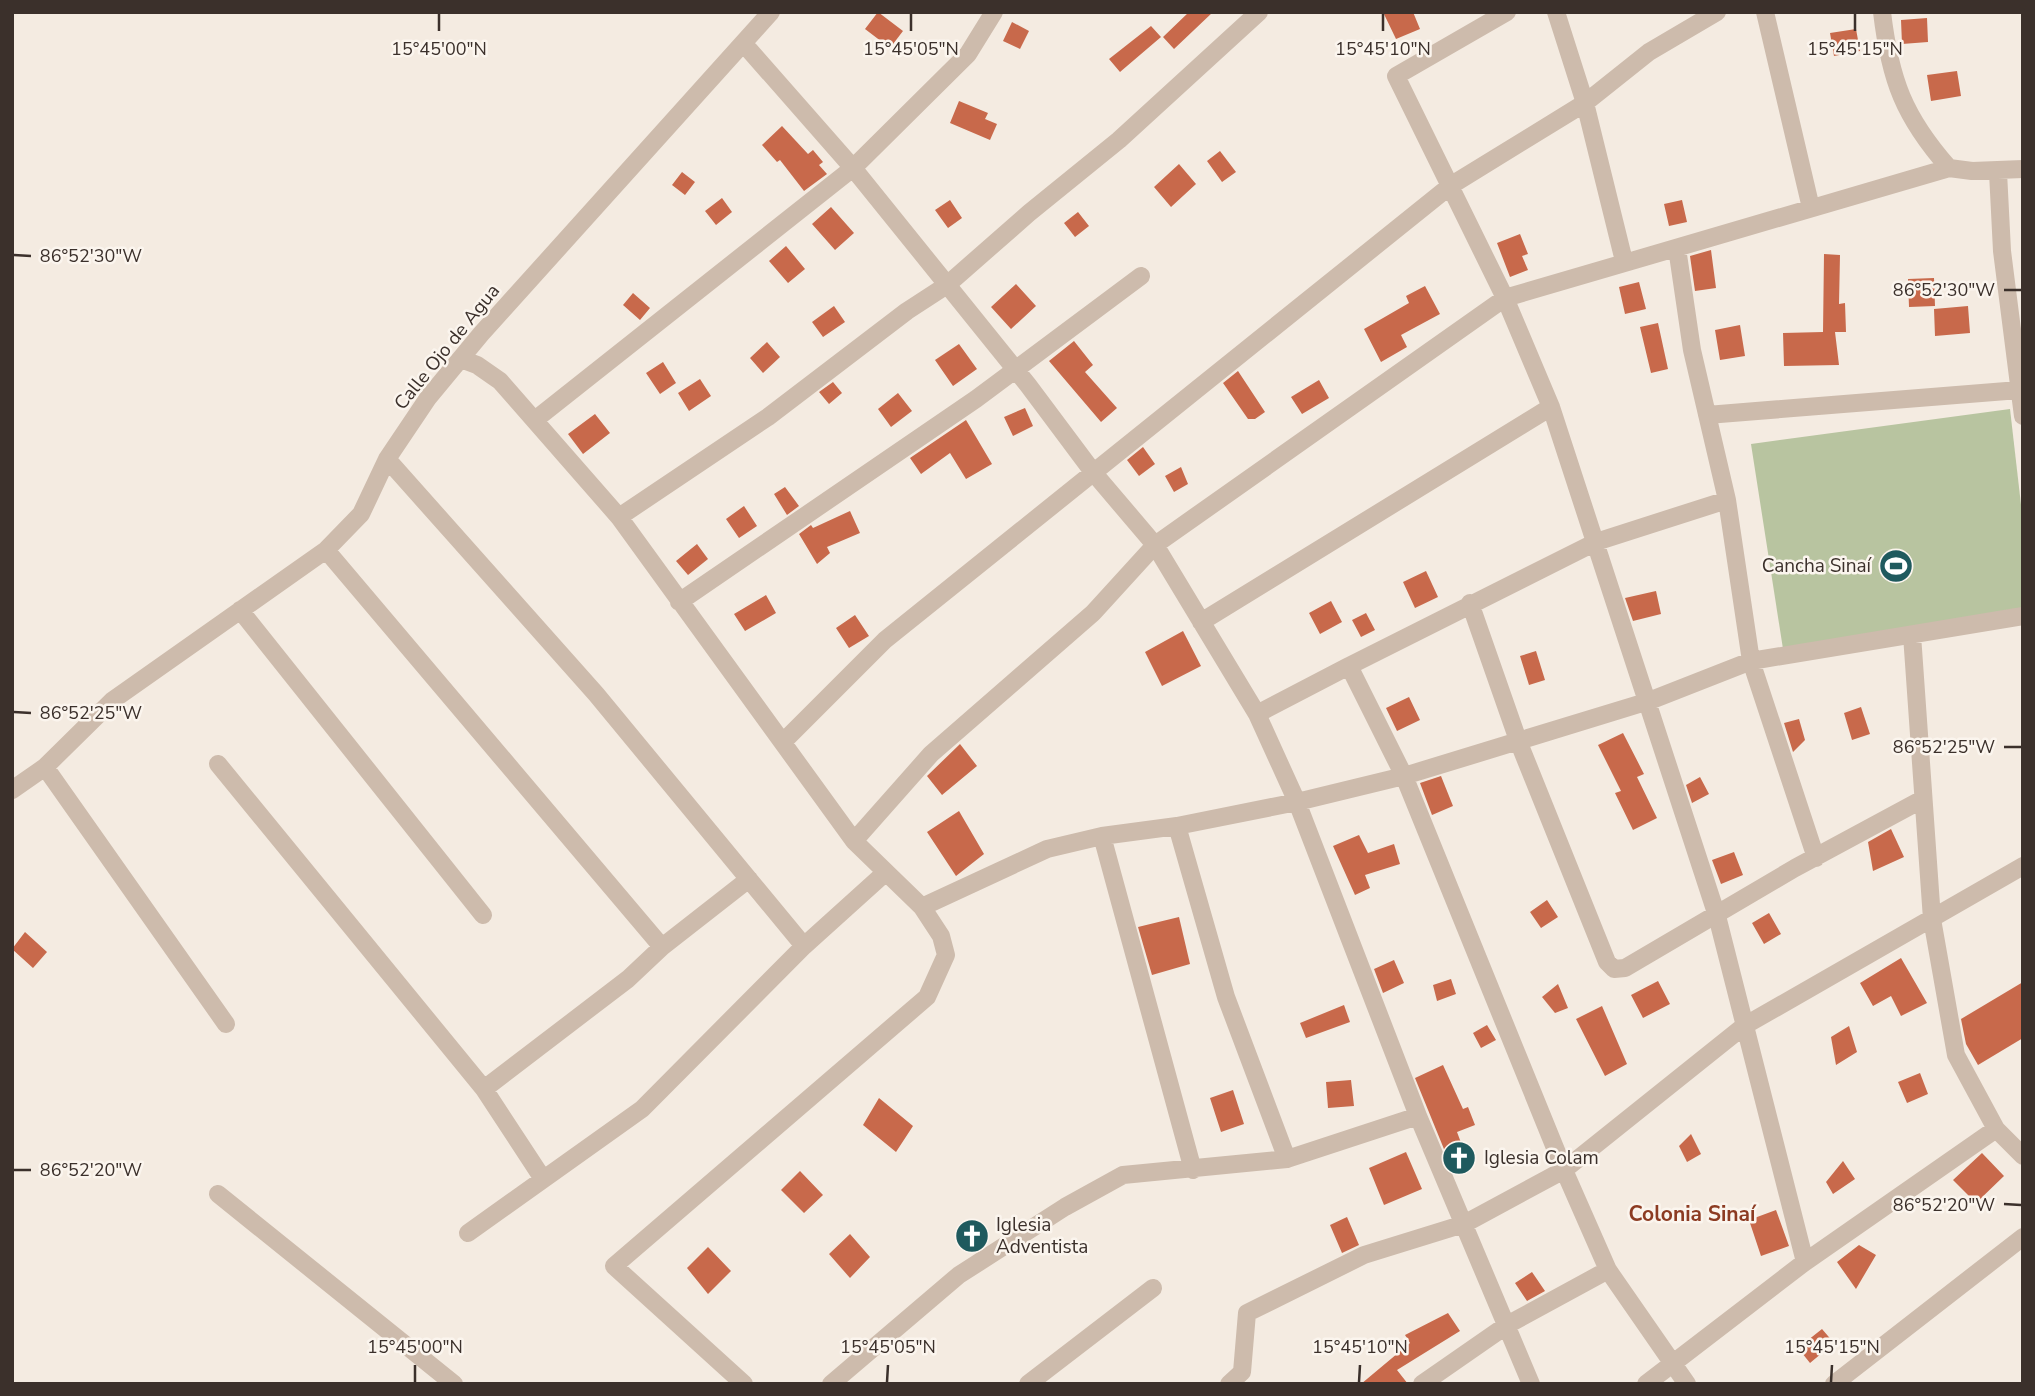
<svg xmlns="http://www.w3.org/2000/svg" width="2035" height="1396" font-family="'Nunito Sans',sans-serif">
<style>
.green{fill:#b8c4a0}
.building{fill:#c8694b}
.lines{fill:none;stroke-linecap:round;stroke-linejoin:round}
.minor{stroke:#cdbbac;stroke-width:18}
.ticks{fill:none;stroke:#3b302b;stroke-width:2.5}
.labels{text-anchor:middle;dominant-baseline:central;stroke-width:5;stroke-linejoin:round;paint-order:stroke}
.street-label{font-size:19px;fill:#3b302b;stroke:#fbf5ee}
.poi-label{font-size:19px;fill:#3b302b;stroke:#fbf5ee;text-anchor:start}
.neighbourhood-label{font-size:21px;font-weight:bold;fill:#8c3b22;stroke:#fbf5ee}
.ticks-label{font-size:18px;text-anchor:middle;fill:#3b302b;stroke:#fbf5ee;stroke-width:5;stroke-linejoin:round;paint-order:stroke}
</style>
<rect width="100%" height="100%" fill="#f4ebe1"/>
<path class="green" d="M2010 409 2023 522V610L1783 649 1751 444Z"/>
<path class="building" d="M878 12 903 31 890 48 865 29Z
M1189 12H1213L1174 49 1163 37Z
M1383 12H1413L1420 29 1396 39Z
M1927 18 1928 42 1902 44 1901 20Z
M1012 22 1029 31 1020 49 1003 41Z
M1151 26 1161 37 1120 72 1109 59Z
M1856 29 1860 51 1834 56 1830 33Z
M1957 71 1961 96 1931 101 1927 75Z
M959 101 988 113 985 119 997 124 990 140 950 123Z
M782 126 808 154 813 150 823 162 819 165 827 174 804 191 780 160 777 162 762 145Z
M1220 151 1236 172 1222 182 1207 161Z
M1179 164 1196 184 1171 207 1154 187Z
M682 172 695 182 685 195 672 185Z
M722 198 732 212 716 225 705 211Z
M950 200 962 218 948 228 935 210Z
M1682 200 1687 222 1669 226 1664 204Z
M831 207 854 233 835 250 812 224Z
M1078 212 1089 226 1075 237 1064 223Z
M1520 234 1528 254 1522 256 1528 270 1510 277 1497 243Z
M786 246 805 269 788 283 769 261Z
M1711 250 1716 288 1695 291 1690 256Z
M1824 254 1840 255 1839 304 1845 303 1846 332H1835L1839 365 1784 366 1783 333 1823 332Z
M1934 278 1935 306 1909 307 1908 279Z
M1639 282 1646 309 1625 314 1619 287Z
M1016 284 1036 306 1011 329 991 307Z
M1425 286 1440 314 1401 335 1407 347 1381 362 1364 329 1409 303 1406 296Z
M633 293 650 308 640 320 623 305Z
M834 306 845 322 823 337 812 322Z
M1968 306 1970 333 1935 336 1934 309Z
M1658 323 1668 369 1651 373 1640 327Z
M1740 325 1745 356 1720 360 1715 330Z
M1074 341 1093 365 1085 372 1117 408 1101 422 1049 361Z
M767 342 780 357 763 373 750 358Z
M959 344 977 369 953 386 935 360Z
M663 362 676 383 660 394 646 373Z
M1238 371 1265 412 1255 419H1248L1223 383Z
M700 379 711 396 689 411 678 393Z
M1319 380 1329 398 1302 414 1291 397Z
M833 382 842 393 829 404 819 392Z
M898 393 912 411 891 427 878 409Z
M1025 408 1033 426 1013 436 1004 417Z
M595 414 610 433 583 454 568 434Z
M966 420 992 464 966 479 950 453 921 474 910 458Z
M1143 447 1155 464 1139 476 1127 460Z
M1181 467 1188 484 1174 492 1165 476Z
M785 487 799 506 787 515 774 494Z
M744 506 757 526 739 538 726 519Z
M850 511 860 533 827 547 830 553 817 564 799 534 811 525 813 528Z
M697 544 708 559 688 575 676 561Z
M1426 571 1438 597 1415 608 1403 582Z
M1656 591 1661 614 1633 621 1625 598Z
M766 595 776 613 745 631 734 614Z
M1331 601 1342 622 1320 634 1309 613Z
M1366 613 1375 630 1361 637 1352 620Z
M855 615 869 636 849 648 836 628Z
M1183 631 1201 666 1162 686 1145 652Z
M1536 651 1545 680 1529 685 1520 656Z
M1409 697 1420 720 1397 731 1386 708Z
M1861 707 1870 734 1852 740 1844 713Z
M1799 719 1805 740 1793 752 1784 723Z
M1623 733 1644 774 1637 777 1657 818 1633 830 1615 793 1621 791 1598 745Z
M960 744 977 766 942 795 927 776Z
M1441 776 1453 806 1432 815 1420 783Z
M1700 777 1709 794 1692 803 1686 785Z
M959 811 984 854 956 876 927 832Z
M1891 829 1904 857 1873 871 1868 842Z
M1359 835 1368 853 1394 844 1400 864 1365 875 1370 888 1355 895 1333 846Z
M1734 852 1743 875 1721 884 1712 860Z
M1547 900 1558 917 1541 928 1530 912Z
M1769 913 1781 934 1764 944 1752 923Z
M1179 917 1190 964 1152 975 1138 927Z
M25 932 47 952 33 968 12 949Z
M1901 958 1927 1003 1901 1016 1891 996 1873 1006 1860 983Z
M1394 960 1404 983 1383 993 1374 969Z
M1451 979 1456 994 1437 1001 1433 985Z
M1658 981 1670 1004 1643 1018 1631 995Z
M2023 982V1038L1978 1065 1966 1044 1961 1019Z
M1558 984 1568 1008 1555 1013 1542 997Z
M1344 1005 1350 1022 1306 1038 1300 1023Z
M1602 1006 1627 1064 1605 1076 1576 1019Z
M1487 1025 1496 1040 1481 1048 1473 1033Z
M1849 1026 1857 1052 1836 1065 1831 1037Z
M1443 1065 1463 1109 1468 1107 1475 1125 1457 1132 1463 1148 1446 1154 1415 1078Z
M1920 1073 1928 1094 1907 1103 1898 1082Z
M1351 1080 1354 1106 1328 1108 1326 1082Z
M1233 1090 1244 1124 1221 1132 1210 1098Z
M879 1098 913 1126 896 1152 863 1125Z
M1691 1134 1701 1154 1687 1162 1679 1146Z
M1406 1152 1422 1189 1384 1205 1369 1168Z
M1982 1153 2004 1176 1976 1203 1953 1180Z
M1843 1161 1855 1179 1833 1194 1826 1182Z
M800 1171 823 1195 804 1213 781 1190Z
M1776 1210 1789 1246 1761 1256 1749 1220Z
M1347 1217 1359 1245 1342 1253 1330 1225Z
M850 1234 870 1257 850 1278 829 1254Z
M1859 1245 1876 1255 1856 1289 1837 1262Z
M708 1247 731 1271 708 1294 687 1268Z
M1532 1272 1545 1291 1527 1301 1515 1283Z
M1448 1313 1460 1331 1397 1370 1408 1384H1361L1410 1343 1405 1335Z
M1822 1329 1834 1343 1810 1363 1798 1348Z"/>
<g class="lines">
<path class="minor" d="M1507 12 1396 76 1505 298 1551 407 1717 916 1805 1262
M1556 12 1585 103 1624 261
M1765 12 1811 208
M1882 12C1890 80 1904 117 1949 168L1972 171 2023 169
M744 44 853 168 1028 385 1093 472 1155 545 1257 714 1297 802 1418 1116 1531 1384
M1998 172 2002 251 2023 416
M1677 248 1692 350 1727 500 1751 661 1816 858
M461 359 477 365 500 381 619 517 854 841 922 907 941 936 946 955 927 997 614 1266 744 1384
M1707 415 2019 390
M536 419 853 168 968 54 994 12
M387 459 596 694 804 946
M619 517 768 417 907 311 947 285 1029 213 1119 140 1259 12
M326 550 662 947
M679 602 976 399 1141 276
M1470 603 1519 743 1607 962 1614 969 1625 968 1795 868 1923 799
M240 610 483 915
M1201 622 1551 407
M1912 635 1932 919 1956 1055 1996 1129 2023 1156
M1257 714 1349 666
M783 742 885 640 1450 186 1585 103 1649 52 1717 12
M218 764 484 1089 543 1179
M45 767 226 1024
M12 790 45 767 113 700 326 550 361 514 387 459 428 398 481 334 771 12
M1177 826 1226 997 1287 1159
M1102 836 1193 1170
M854 841 931 754 1093 613 1155 545 1505 298 1949 168
M922 907 1047 849 1102 836 1177 826 1297 802 1404 776 1649 701 1751 661 2023 616
M484 1089 628 979 662 947 749 879
M218 1194 454 1384
M468 1233 642 1109 804 946 886 872
M831 1384 959 1275 1065 1207 1123 1175 1287 1159 1418 1116
M1028 1384 1153 1288
M1229 1384 1242 1372 1247 1313 1364 1255 1464 1224 1564 1170 1744 1026 2023 866
M1422 1384 1507 1325 1608 1270
M1646 1384 1805 1262 1996 1129
M1687 1384 1608 1270 1564 1170 1404 776 1349 666 1596 542 1727 500
M1834 1384 2023 1237"/>
</g>
<path class="ticks" d="M439 31V14M911 31V14M1383 31V14M1855 31V14M14 255 31 256M2004 290H2021M14 712 31 713M2004 747H2021M14 1170H31M2004 1204 2021 1205M415 1382V1365M887 1382 888 1365M1359 1382 1360 1365M1831 1382 1832 1365"/>
<defs>
<g id="stadium-disc" transform="scale(1.75)"><circle r="9.5" fill="#1f5a5e" stroke="#fbf5ee"/><path d="M0-5a6.5 5 0 1 0 0 10a6.5 5 0 1 0 0-10ZM-3.5-1.8h7v3.6h-7Z" fill="#fff"/></g>
<g id="church-disc" transform="scale(1.75)"><circle r="9.5" fill="#1f5a5e" stroke="#fbf5ee"/><path d="M-1.2-6h2.4v3.5h3.3v2.4h-3.3V6h-2.4V-.1h-3.3v-2.4h3.3Z" fill="#fff"/></g>
</defs>
<g fill-rule="evenodd">
<use href="#stadium-disc" x="1896" y="566"/>
<use href="#church-disc" x="1459" y="1158"/>
<use href="#church-disc" x="972" y="1236"/>
</g>
<g class="labels">
<g class="street-label">
<text transform="translate(447 347) rotate(-51)">Calle Ojo de Agua</text>
</g>
<g class="poi-label">
<text x="1871" y="566" text-anchor="end">Cancha Sinaí</text>
<text x="1484" y="1158">Iglesia Colam</text>
<text x="996" y="1225">Iglesia<tspan x="996" dy="22">Adventista</tspan></text>
</g>
<g class="neighbourhood-label">
<text x="1692" y="1214">Colonia Sinaí</text>
</g>
</g>
<g class="ticks-label">
<text x="439" y="55">15°45'00"N</text>
<text x="911" y="55">15°45'05"N</text>
<text x="1383" y="55">15°45'10"N</text>
<text x="1855" y="55">15°45'15"N</text>
<text x="91" y="262">86°52'30"W</text>
<text x="1944" y="296">86°52'30"W</text>
<text x="91" y="719">86°52'25"W</text>
<text x="1944" y="753">86°52'25"W</text>
<text x="91" y="1176">86°52'20"W</text>
<text x="1944" y="1211">86°52'20"W</text>
<text x="415" y="1353">15°45'00"N</text>
<text x="888" y="1353">15°45'05"N</text>
<text x="1360" y="1353">15°45'10"N</text>
<text x="1832" y="1353">15°45'15"N</text>
</g>
<rect width="2035" height="1396" fill="none" stroke="#3b302b" stroke-width="28"/>
</svg>
